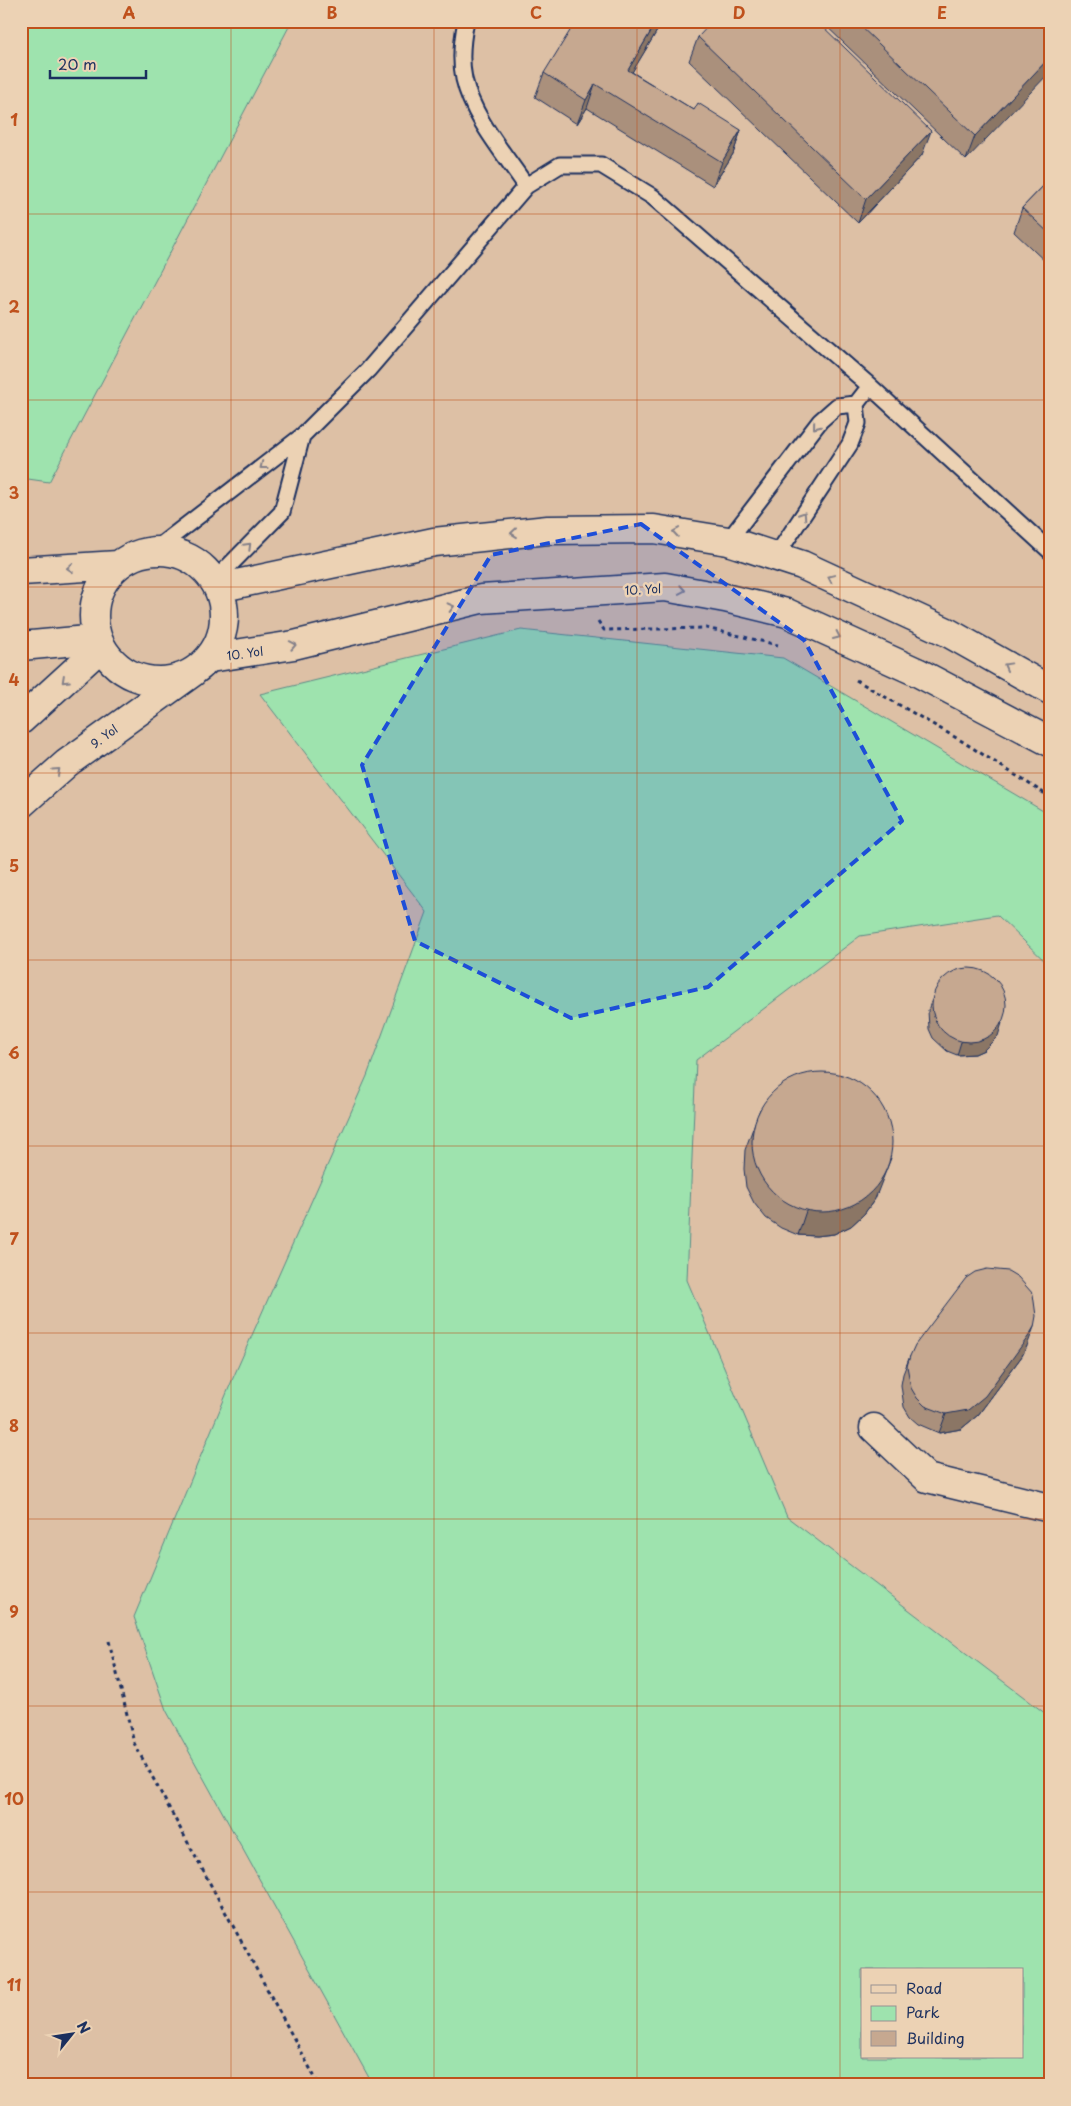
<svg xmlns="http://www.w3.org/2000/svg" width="1071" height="2106" font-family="'Playpen Sans',sans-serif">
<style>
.built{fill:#ddc0a5;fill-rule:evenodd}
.green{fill:#9ee3ae;stroke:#5c8986;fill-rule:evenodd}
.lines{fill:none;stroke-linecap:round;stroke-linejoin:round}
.lane-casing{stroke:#1b2f5e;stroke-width:19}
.street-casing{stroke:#1b2f5e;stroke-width:31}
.secondary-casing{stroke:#1b2f5e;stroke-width:31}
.path{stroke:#1b2f5e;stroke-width:3;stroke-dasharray:4 4;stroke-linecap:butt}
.lane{stroke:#ecd2b4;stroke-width:15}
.street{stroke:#ecd2b4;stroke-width:28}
.secondary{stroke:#ecd2b4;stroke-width:28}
.wall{fill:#aa907c;stroke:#1b2f5e}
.shaded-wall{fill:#8b7665;stroke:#1b2f5e}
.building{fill:#c6a890;stroke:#1b2f5e}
.oneway{stroke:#848089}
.marked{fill:#1d4ed8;fill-opacity:0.2;stroke:#1d4ed8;stroke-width:4;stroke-dasharray:10 6;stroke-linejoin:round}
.grid{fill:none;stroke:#bf511c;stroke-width:1;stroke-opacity:0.55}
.labels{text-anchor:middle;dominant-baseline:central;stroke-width:5;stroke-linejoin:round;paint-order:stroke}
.street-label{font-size:12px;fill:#1b2f5e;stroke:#ecd2b4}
.neatline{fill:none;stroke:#bf511c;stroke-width:2}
.grid-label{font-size:16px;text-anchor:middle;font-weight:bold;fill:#bf511c}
</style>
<rect width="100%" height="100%" fill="#eccfaf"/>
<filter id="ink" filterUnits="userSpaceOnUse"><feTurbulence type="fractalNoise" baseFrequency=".02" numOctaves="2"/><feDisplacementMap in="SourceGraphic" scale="10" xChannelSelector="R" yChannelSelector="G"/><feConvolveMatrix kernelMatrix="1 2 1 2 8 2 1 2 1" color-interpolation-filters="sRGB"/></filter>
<g filter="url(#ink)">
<path class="built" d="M21 21H1050V2085H21ZM862 1970H1022V2057H862Z"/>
<path class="green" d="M21 21H292L49 482 21 478Z
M521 630 783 658 1050 815V966L997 915 860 936 696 1060 687 1280 787 1517 1050 1717V2085H373L166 1710 134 1617 233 1378 367 1076 427 912 260 694ZM862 1970H1022V2057H862Z"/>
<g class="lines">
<g class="lane-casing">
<path id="lane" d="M466 21C462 40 460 60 464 79 473 118 504 153 526 186
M728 541 820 421 837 406 856 404
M153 551 302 436 368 370 526 186 560 165H601L653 197 870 386 1050 551
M776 556 850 444 858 423 856 404 870 386
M214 581 282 512 302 436"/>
</g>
<g class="street-casing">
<path id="street" d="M21 720 101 647
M21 804 67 763 192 673
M874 1428 927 1478 1050 1508"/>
</g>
<g class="secondary-casing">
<path id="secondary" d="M94 616a65 65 0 1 1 130 0a65 65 0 1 1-130 0Z
M21 571 118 565
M218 588 434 542 548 530 654 529 728 541 802 565 947 632 1050 690
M21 646 98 639
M210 658 294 645 481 599 665 587 725 598 787 613 917 672 1050 742"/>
</g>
<path class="path" d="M598 621 604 630 706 628 778 645
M856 680 960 740 1050 797
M109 1641 134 1743 319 2085"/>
<use href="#lane" class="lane"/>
<use href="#street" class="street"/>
<use href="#secondary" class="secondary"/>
</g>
<path class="wall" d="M663 21 632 72 694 110 741 130 733 154 713 186 587 108 577 124 535 97 544 73Z
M821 21H1050L966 160Z
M698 37 922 155 858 223 689 61Z
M1050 179V266L1014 232 1022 208Z
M933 997 998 1036 984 1050 975 1054 957 1055 947 1051 933 1038 929 1029 928 1010Z
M760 1109 875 1199 864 1214 851 1226 834 1234 816 1236 798 1235 781 1228 766 1218 754 1203 746 1187 744 1169 745 1150Z
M1027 1346 1022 1356 978 1415 961 1429 939 1433 918 1424 910 1417 904 1407 901 1385 903 1374 910 1356Z"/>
<path class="shaded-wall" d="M657 21H663L619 94 628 70Z
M1050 57V72L966 160 975 136Z
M595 84 587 108 577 124 586 100Z
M741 130 733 154 713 186 722 162Z
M931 131 922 155 858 223 866 199Z
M1002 1023 998 1036 984 1050 975 1054 957 1055 961 1042Z
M891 1158 875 1199 864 1214 851 1226 834 1234 816 1236 798 1235 806 1211Z
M1034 1327 1027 1346 1022 1356 978 1415 961 1429 939 1433 946 1414Z"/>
<path class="building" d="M576 21H657L628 70 694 110 698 103 741 130 722 162 595 84 586 100 544 73Z
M713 21H817L931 131 866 199 698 37Z
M855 21H1050V57L975 136Z
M1050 179V234L1022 208Z
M932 1005a37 37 0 1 1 74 0a37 37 0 1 1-74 0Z
M752 1142a70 70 0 1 1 140 0a70 70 0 1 1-140 0Z
M987 1269 1008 1271 1018 1277 1033 1294 1036 1316 1034 1327 1028 1337 985 1396 968 1410 946 1414 925 1406 917 1398 911 1388 907 1366 910 1356 915 1345 966 1278 975 1272Z"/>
<defs><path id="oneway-chevron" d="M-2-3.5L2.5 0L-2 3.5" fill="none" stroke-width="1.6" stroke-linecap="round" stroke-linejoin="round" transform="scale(1.25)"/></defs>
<g class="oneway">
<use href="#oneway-chevron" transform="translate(816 426) rotate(129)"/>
<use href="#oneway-chevron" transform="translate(263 466) rotate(142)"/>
<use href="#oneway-chevron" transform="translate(803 515) rotate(-57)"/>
<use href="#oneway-chevron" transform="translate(676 532) rotate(-171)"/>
<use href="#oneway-chevron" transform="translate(514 533) rotate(174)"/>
<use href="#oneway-chevron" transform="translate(248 546) rotate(-45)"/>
<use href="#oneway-chevron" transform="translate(70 568) rotate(176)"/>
<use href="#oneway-chevron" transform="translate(831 578) rotate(-155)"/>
<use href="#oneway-chevron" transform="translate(682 590) rotate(10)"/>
<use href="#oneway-chevron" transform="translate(451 607) rotate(-14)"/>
<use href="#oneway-chevron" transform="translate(837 636) rotate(25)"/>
<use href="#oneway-chevron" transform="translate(293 645) rotate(-11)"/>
<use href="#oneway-chevron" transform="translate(1007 666) rotate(-151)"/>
<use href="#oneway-chevron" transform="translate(65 680) rotate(137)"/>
<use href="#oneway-chevron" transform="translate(57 771) rotate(-42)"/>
</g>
</g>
<path class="marked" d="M641 524 804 640 902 821 708 987 571 1018 415 941 362 765 491 555Z"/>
<path class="grid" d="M231 21V2085M434 21V2085M637 21V2085M840 21V2085M21 214H1050M21 400H1050M21 587H1050M21 773H1050M21 960H1050M21 1146H1050M21 1333H1050M21 1519H1050M21 1706H1050M21 1892H1050"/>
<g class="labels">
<g class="street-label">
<text transform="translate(643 589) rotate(-3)">10. Yol</text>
<text transform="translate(245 653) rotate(-8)">10. Yol</text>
<text transform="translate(104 736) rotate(-36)">9. Yol</text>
</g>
</g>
<rect width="1071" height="2106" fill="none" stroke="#ecd2b4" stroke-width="55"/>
<rect x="861" y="1968" width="162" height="90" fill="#ecd2b4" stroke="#989192"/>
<rect x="871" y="1985" width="25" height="8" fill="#ecd2b4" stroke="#989192"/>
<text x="906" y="1994" font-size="15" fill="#1b2f5e">Road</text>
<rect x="871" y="2006" width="25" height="15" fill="#9ee3ae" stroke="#989192"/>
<text x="906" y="2018" font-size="15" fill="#1b2f5e">Park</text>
<rect x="871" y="2031" width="25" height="15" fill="#c6a890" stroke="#989192"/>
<text x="906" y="2044" font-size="15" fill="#1b2f5e">Building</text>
<g transform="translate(72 2034) rotate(60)" stroke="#ecd2b4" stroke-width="4" paint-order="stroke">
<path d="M0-4L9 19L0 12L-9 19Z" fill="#1b2f5e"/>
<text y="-8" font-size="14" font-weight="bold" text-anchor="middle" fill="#1b2f5e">N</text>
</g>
<path d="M50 70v8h96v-8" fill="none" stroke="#1b2f5e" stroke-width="2.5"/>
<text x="58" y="70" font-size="15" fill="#1b2f5e" stroke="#ecd2b4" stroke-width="4" paint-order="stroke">20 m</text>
<rect x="28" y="28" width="1016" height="2050" class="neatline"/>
<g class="grid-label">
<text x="129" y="19">A</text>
<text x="332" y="19">B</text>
<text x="536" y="19">C</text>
<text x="739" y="19">D</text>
<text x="942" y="19">E</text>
<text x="14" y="126">1</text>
<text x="14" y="313">2</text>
<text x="14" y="499">3</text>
<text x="14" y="686">4</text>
<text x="14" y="872">5</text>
<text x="14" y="1059">6</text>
<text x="14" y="1245">7</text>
<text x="14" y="1432">8</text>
<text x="14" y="1618">9</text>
<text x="14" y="1805">10</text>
<text x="14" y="1991">11</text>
</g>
</svg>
